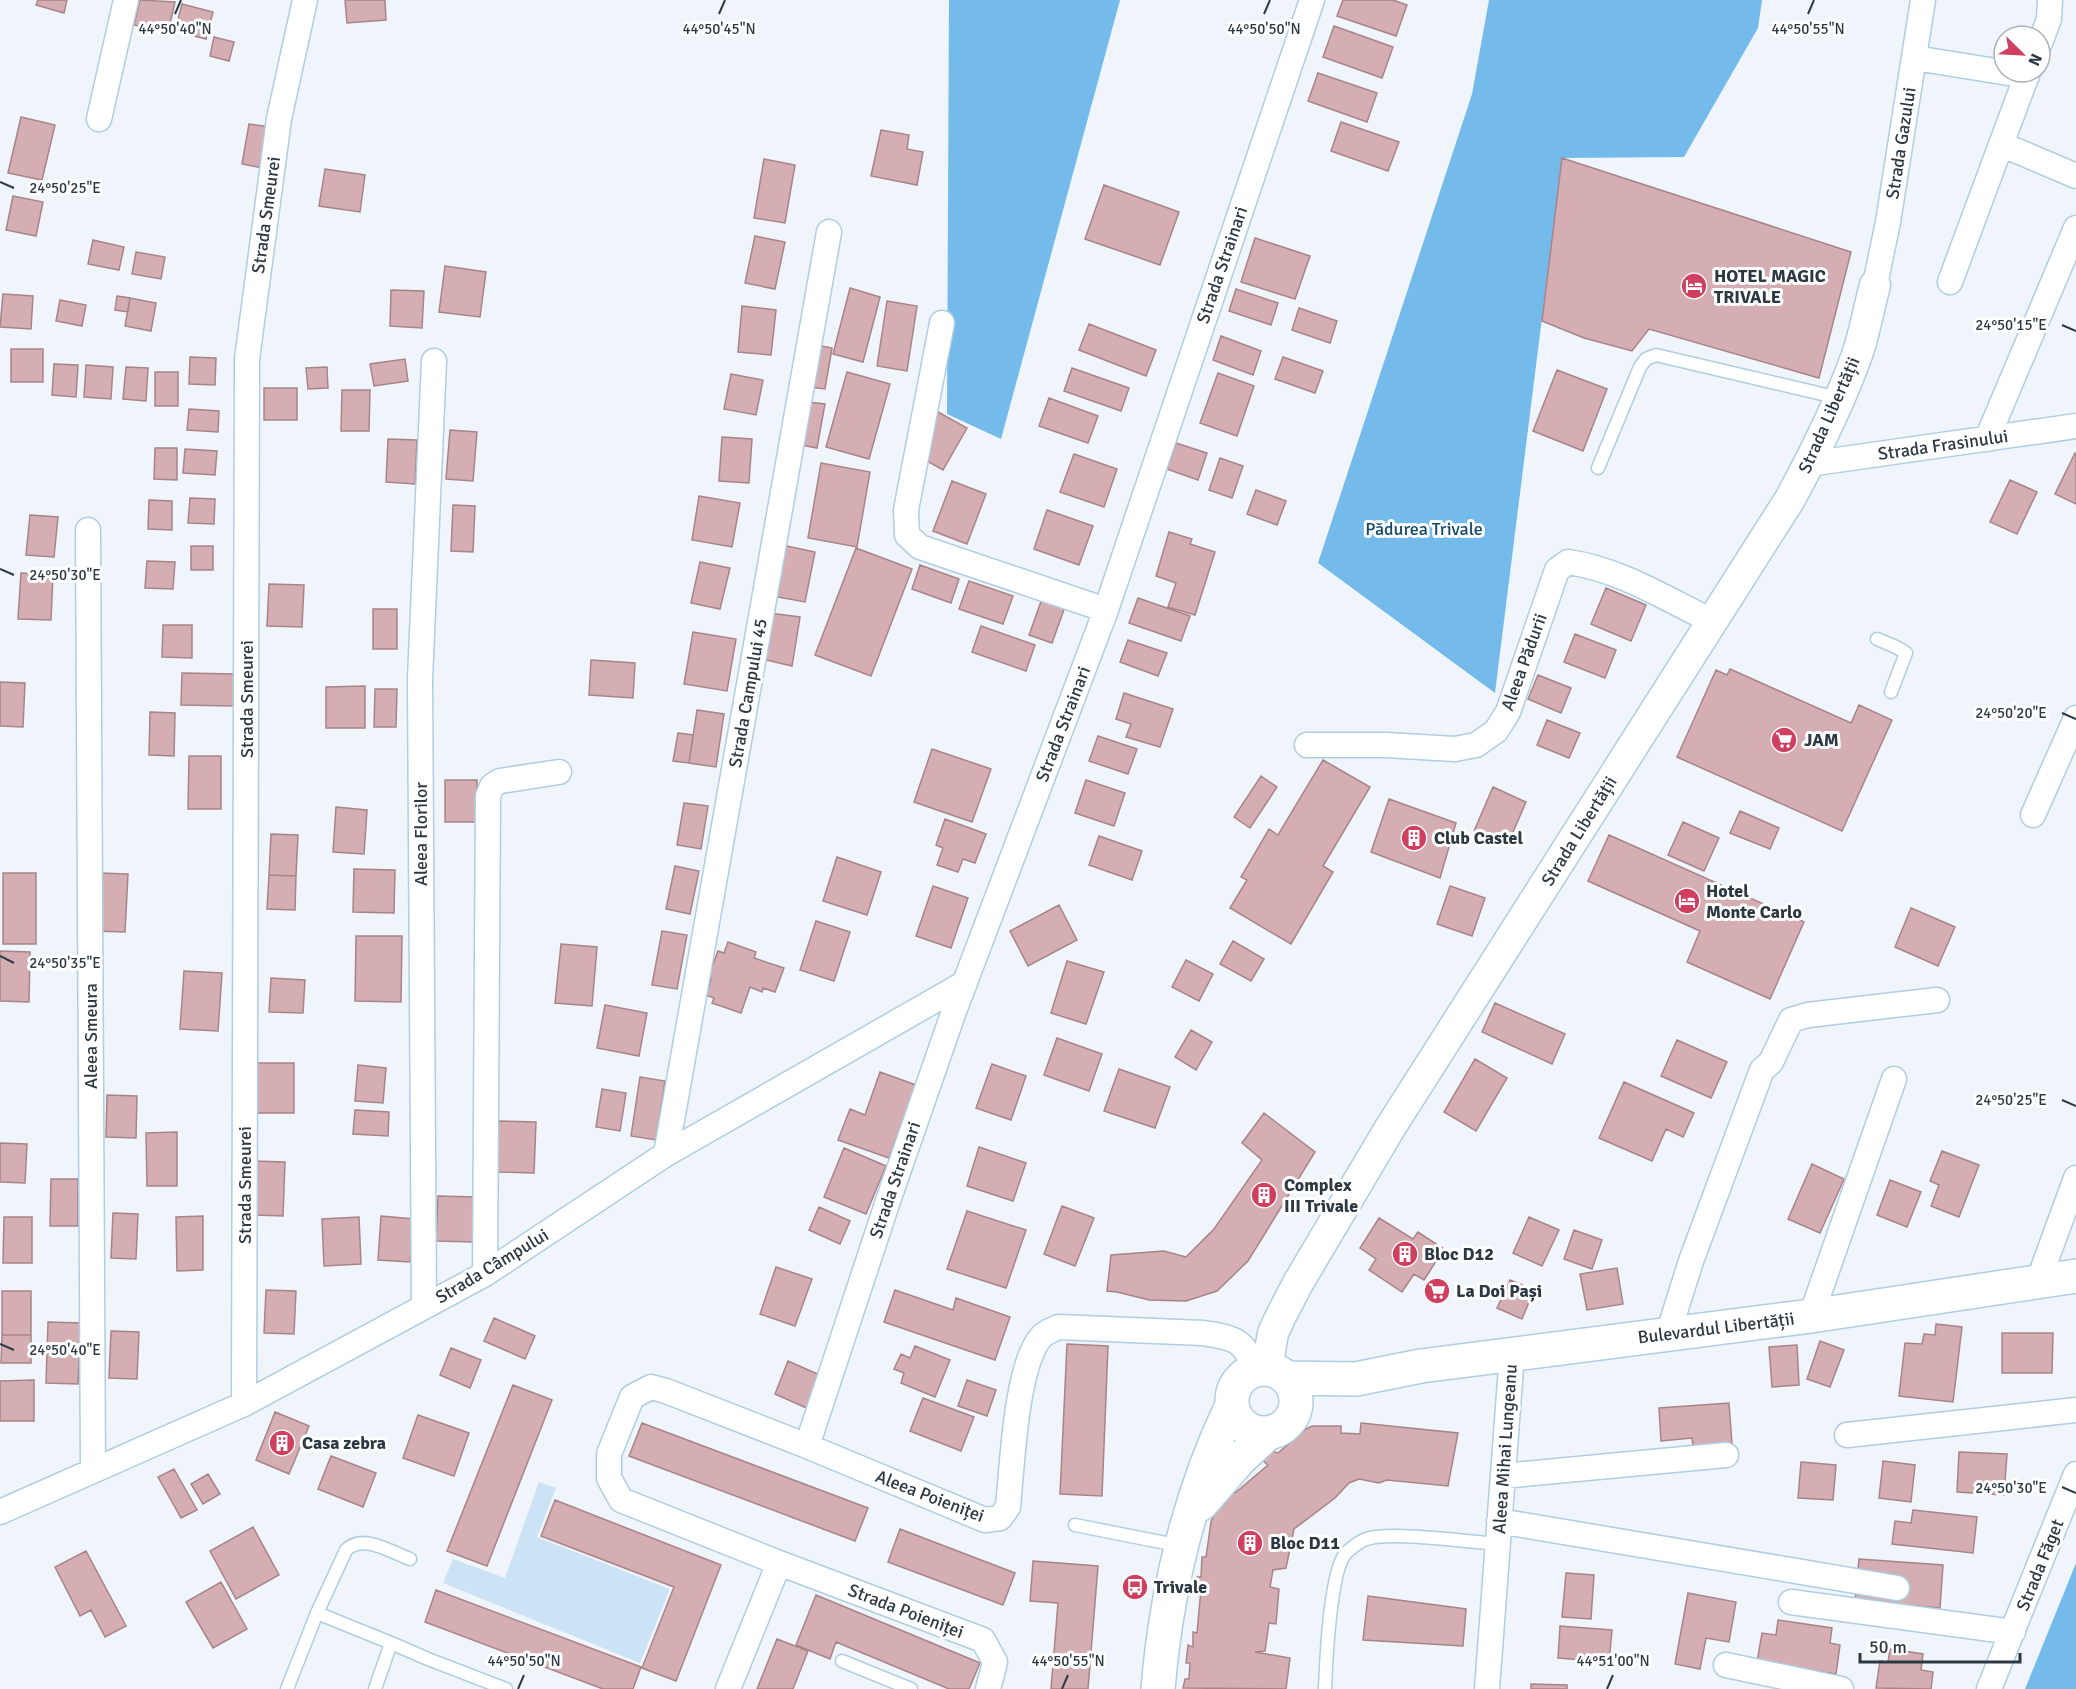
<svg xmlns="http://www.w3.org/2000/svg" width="2076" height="1689" font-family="Signika,sans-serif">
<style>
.green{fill:#cbe3f5}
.forest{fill:#74bbeb}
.building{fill:#d4aeb2;stroke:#a88488;stroke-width:1.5}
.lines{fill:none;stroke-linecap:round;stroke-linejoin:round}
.service-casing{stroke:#afcde3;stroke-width:15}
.minor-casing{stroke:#afcde3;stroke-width:27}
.tertiary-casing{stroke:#afcde3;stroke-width:33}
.secondary-casing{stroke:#afcde3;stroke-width:36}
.service{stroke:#fff;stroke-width:12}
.minor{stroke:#fff;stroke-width:24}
.tertiary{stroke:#fff;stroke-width:30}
.secondary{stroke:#fff;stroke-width:33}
.ticks{fill:none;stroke:#2d3942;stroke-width:2}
.labels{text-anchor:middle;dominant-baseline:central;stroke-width:6;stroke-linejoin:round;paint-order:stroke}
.street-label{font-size:18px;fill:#2d3942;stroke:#fff}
.poi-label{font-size:18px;font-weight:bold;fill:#2d3942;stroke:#fff;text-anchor:start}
.park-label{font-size:18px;fill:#124969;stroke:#fff}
.ticks-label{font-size:15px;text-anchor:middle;fill:#2d3942;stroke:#fff;stroke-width:6;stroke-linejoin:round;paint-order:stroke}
</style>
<rect width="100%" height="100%" fill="#eff5fa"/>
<path class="green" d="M539 1482 556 1488 537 1537 670 1589 640 1663 443 1583 453 1559 505 1578Z"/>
<path class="forest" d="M949 0H1120L1001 439 947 414Z
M1489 0H1762L1758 28 1684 157 1562 158 1495 693 1318 563 1472 94Z
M2076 1563V1689H2025Z"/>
<path class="building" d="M38 0H67L64 13 36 5Z
M140 0 175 2 168 33 134 25Z
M345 0H385L386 20 347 23Z
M1343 0H1393L1407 5 1396 36 1337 16Z
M182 4 213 12 206 39 175 31Z
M1334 26 1393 47 1382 78 1323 57Z
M214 37 234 42 229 61 210 56Z
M1318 73 1377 93 1367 122 1308 101Z
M21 117 55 125 42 180 8 173Z
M1341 122 1399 142 1388 171 1331 151Z
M249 124 270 127 263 168 242 164Z
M881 130 909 135 907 149 923 152 917 185 871 176Z
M1562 158 1851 252 1819 378 1649 329 1632 351 1584 338 1542 321Z
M764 159 795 165 785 223 754 218Z
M325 169 365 175 360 212 319 206Z
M1104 185 1179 212 1160 265 1085 239Z
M13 196 43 202 36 236 6 230Z
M755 236 785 242 775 289 745 283Z
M1255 238 1310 256 1295 299 1241 282Z
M93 240 124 247 119 270 88 264Z
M136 252 165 257 161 279 132 274Z
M445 266 486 272 480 317 439 312Z
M850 288 880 297 863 362 833 354Z
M1236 289 1278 303 1271 325 1229 311Z
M391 290 424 291 422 328 390 326Z
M3 294 33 296 31 329 0 327Z
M117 296 130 298 128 312 115 310Z
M130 298 156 303 151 331 125 326Z
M60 300 86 305 82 326 56 321Z
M887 301 917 306 907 371 877 366Z
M742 306 776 310 771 355 738 352Z
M1299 308 1337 321 1330 343 1292 330Z
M1089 324 1156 350 1146 376 1079 350Z
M1221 336 1261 351 1253 375 1213 360Z
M817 345 832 348 825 389 810 387Z
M11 349H43V382H11Z
M190 357 216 358 215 385 189 384Z
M1283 357 1323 371 1315 393 1275 379Z
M405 359 408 381 374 386 370 364Z
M54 364 78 365 76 397 52 395Z
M86 365 113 367 111 399 84 397Z
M126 367 148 368 146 401 123 399Z
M327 367 328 388 308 389 306 368Z
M1072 368 1129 388 1121 411 1064 391Z
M1557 370 1607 389 1583 451 1533 431Z
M155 372H178V406H155Z
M847 372 890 384 869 459 826 447Z
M1218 373 1254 386 1237 436 1200 423Z
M731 374 763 380 756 415 724 409Z
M264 388H297V420H264Z
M342 390H370L369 431H341Z
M1049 398 1098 416 1088 443 1039 426Z
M808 402 825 404 817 448 801 445Z
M929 407 967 428 943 470 920 457Z
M189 409 219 411 218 432 187 430Z
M450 430 477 432 473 481 446 479Z
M722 437 752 439 749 483 719 481Z
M388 439 417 440 415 484 386 482Z
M1176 443 1207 453 1198 480 1167 469Z
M155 448H177V480L154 479Z
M185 449 217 451 215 475 183 473Z
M2075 453 2076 454V504L2055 494Z
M1074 454 1117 469 1104 507 1060 492Z
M1220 458 1243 466 1232 498 1209 490Z
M821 463 870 472 857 547 808 538Z
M2010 480 2037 492 2017 534 1990 522Z
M952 481 986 494 967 544 933 531Z
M1256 490 1286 501 1277 525 1247 514Z
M699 496 740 503 732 547 692 540Z
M190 498 215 499 214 524 188 523Z
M149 500 172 501V530L148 529Z
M453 505 475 506 473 552 451 551Z
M1047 510 1093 526 1079 565 1034 549Z
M30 515 58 517 54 557 26 555Z
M1169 532 1192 539 1190 544 1215 552 1195 615 1168 607 1176 583 1156 576Z
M782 545 815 552 805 602 772 596Z
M191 546H213V570H191Z
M856 548 912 569 871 676 815 655Z
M147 561 175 562 173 589 145 588Z
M700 562 730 568 720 609 691 603Z
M920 565 959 579 951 603 912 589Z
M21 573 53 575 51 620 18 619Z
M969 581 1013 596 1003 624 959 609Z
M269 584 304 585 302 627 267 626Z
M1606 588 1646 605 1631 641 1591 624Z
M1043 596 1066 604 1052 643 1029 635Z
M1138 598 1190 616 1181 641 1129 623Z
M373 609H397V649H373Z
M769 613 800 617 792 666 762 659Z
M163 625H192V658L162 657Z
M981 626 1035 645 1026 671 972 652Z
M693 632 736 639 727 691 684 684Z
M1575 634 1616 650 1605 678 1564 662Z
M1128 640 1167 653 1158 676 1120 662Z
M591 660 635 663 633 698 589 695Z
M1730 669 1851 723 1859 705 1892 720 1842 831 1677 757 1716 670 1727 675Z
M182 673 236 674 235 706 181 705Z
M1538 675 1571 688 1561 713 1528 699Z
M0 682 25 683 23 727 0 726Z
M365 686V728H326V687Z
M375 689H397L396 727H374Z
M1124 693 1173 709 1160 747 1126 737 1131 724 1116 719Z
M697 710 724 714 716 767 689 763Z
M150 712 175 713 174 756 149 755Z
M1547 720 1580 733 1569 758 1537 745Z
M678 733 693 735 689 763 673 761Z
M1098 736 1137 749 1128 774 1089 761Z
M932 749 991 769 972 822 914 802Z
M189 756H221V809H188Z
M1323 760 1370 787 1323 866 1333 872 1291 944 1230 908 1247 880 1241 877 1269 829 1278 835Z
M1261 776 1277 787 1250 828 1234 817Z
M445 780H477V822H445Z
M1086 780 1125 793 1114 826 1075 813Z
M1493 787 1526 802 1507 846 1474 831Z
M1389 799 1456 823 1440 878 1371 852Z
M684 803 708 806 701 849 677 845Z
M336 807 367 810 364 854 333 852Z
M1740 811 1779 828 1770 849 1730 833Z
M945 819 986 834 975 863 963 859 958 872 937 865 943 848 936 845Z
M1683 822 1719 838 1704 871 1668 855Z
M271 834 298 835 296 876 269 875Z
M1609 835 1804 922 1770 999 1687 962 1700 931 1588 881Z
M1099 836 1142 851 1132 880 1089 865Z
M837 857 881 872 867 915 823 901Z
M675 866 699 871 690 914 666 909Z
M354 869 395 870 394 913 353 912Z
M3 873H36V944H3Z
M98 873 128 874 125 932 95 931Z
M269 875 296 876 295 910 267 909Z
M933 886 968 898 951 948 916 936Z
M1450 886 1485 898 1472 936 1437 924Z
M1059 905 1077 940 1028 966 1010 931Z
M1911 908 1955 927 1938 966 1895 947Z
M816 921 850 932 834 981 800 970Z
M662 931 687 935 677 989 652 985Z
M356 936H402L401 1002 355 1001Z
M1233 941 1264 959 1251 981 1220 964Z
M728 942 756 952 754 958 784 968 775 992 763 988 762 992 750 987 741 1013 712 1003 714 998 706 995 711 979 708 978 718 951 724 953Z
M561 944 597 947 592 1006 555 1003Z
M0 951 30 952 29 1002 0 1001Z
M1186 960 1213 974 1199 1001 1172 987Z
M1067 961 1104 972 1086 1024 1051 1013Z
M184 971 222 973 218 1031 180 1029Z
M271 978 305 980 303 1013 269 1012Z
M1495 1003 1565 1034 1552 1064 1482 1032Z
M605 1005 647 1013 639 1056 597 1048Z
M1191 1030 1212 1042 1196 1070 1175 1057Z
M1057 1038 1102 1054 1089 1091 1044 1075Z
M1677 1040 1727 1062 1711 1098 1661 1076Z
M1475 1059 1507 1078 1476 1131 1444 1112Z
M257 1063H294V1113H256Z
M992 1064 1026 1076 1011 1120 976 1108Z
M358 1065 386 1068 383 1103 355 1101Z
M1119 1069 1170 1087 1155 1128 1104 1111Z
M880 1072 916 1085 889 1158 838 1140 850 1109 865 1115Z
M640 1077 665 1081 656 1140 631 1136Z
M1624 1082 1694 1113 1683 1137 1666 1129 1652 1161 1599 1138Z
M602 1089 626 1093 620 1131 596 1127Z
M107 1095 137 1096 136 1138 106 1137Z
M355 1110 389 1112 388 1136 353 1134Z
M1264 1113 1315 1152 1248 1261 1217 1291 1186 1301 1149 1300 1117 1292 1107 1291 1111 1255 1164 1251 1186 1257 1214 1229 1262 1160 1242 1143Z
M498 1121 536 1122 534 1173 496 1172Z
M177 1132V1186H147L146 1133Z
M0 1143 27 1144 25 1183 0 1182Z
M979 1147 1026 1163 1013 1201 967 1186Z
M844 1148 886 1166 866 1214 824 1197Z
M1942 1151 1979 1165 1959 1217 1931 1206 1939 1185 1930 1181Z
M253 1161 285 1162 283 1216 251 1215Z
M1812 1164 1844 1179 1820 1233 1788 1219Z
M51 1179H78V1226H50Z
M1890 1180 1921 1192 1907 1227 1877 1215Z
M438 1196 476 1197 474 1242 436 1241Z
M1062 1206 1094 1218 1075 1266 1044 1254Z
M819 1207 850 1221 840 1244 809 1230Z
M967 1211 1026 1230 1006 1288 947 1269Z
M113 1213 138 1214 136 1259 111 1258Z
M203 1216V1270L177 1271 176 1217Z
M381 1216 414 1219 410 1262 378 1260Z
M4 1217H32V1263H3Z
M359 1217 361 1264 324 1266 322 1219Z
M1529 1217 1559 1230 1542 1266 1513 1253Z
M1379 1218 1413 1239 1418 1232 1444 1249 1424 1280 1414 1274 1402 1292 1369 1270 1376 1259 1360 1248Z
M1574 1230 1602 1240 1592 1269 1564 1259Z
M776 1267 812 1279 795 1326 760 1314Z
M1617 1268 1623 1304 1587 1310 1580 1274Z
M1510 1280 1534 1290 1522 1319 1497 1308Z
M266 1290 296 1291 294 1334 264 1333Z
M895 1290 953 1310 956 1298 1010 1317 995 1360 884 1322Z
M2 1291H31V1335H2Z
M494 1318 535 1336 525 1359 484 1341Z
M48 1322 81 1323 78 1384 46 1383Z
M1936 1324 1962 1327 1953 1402 1899 1396 1905 1343 1922 1344 1924 1334 1935 1335Z
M111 1331 139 1332 137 1379 109 1378Z
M2002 1333H2053L2052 1373H2002Z
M2 1335H31V1363H1Z
M1820 1341 1844 1350 1830 1387 1807 1379Z
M1067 1344 1108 1346 1102 1496 1060 1494Z
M1797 1345 1799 1385 1772 1387 1769 1347Z
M915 1346 950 1360 935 1397 901 1383 904 1373 894 1369 901 1354 910 1358Z
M451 1348 481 1360 470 1388 440 1375Z
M788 1361 833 1381 820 1414 775 1394Z
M34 1380V1421H0V1381Z
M967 1380 996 1390 987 1416 958 1406Z
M513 1385 552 1400 487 1566 447 1551Z
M923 1398 974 1417 961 1451 910 1431Z
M1729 1403 1732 1444 1693 1447 1692 1438 1661 1441 1659 1408Z
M275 1412 309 1426 289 1474 256 1460Z
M418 1415 469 1433 454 1476 403 1458Z
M642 1423 868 1508 855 1541 629 1456Z
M1361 1423 1458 1433 1448 1486 1387 1480 1379 1483 1359 1479 1349 1483 1335 1498 1294 1529 1286 1568 1273 1570 1270 1587 1279 1589 1276 1624 1269 1623 1265 1651 1255 1652 1290 1658 1286 1689 1183 1688 1185 1679H1189L1190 1663H1186L1188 1645 1193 1647V1632L1197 1633 1201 1589 1195 1590 1197 1577H1201L1202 1557H1206L1211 1522 1217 1507 1230 1489 1235 1493 1268 1465 1263 1461 1272 1451 1278 1453 1306 1429 1312 1426H1341V1433L1360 1434Z
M1959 1452 2007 1454 2004 1495 1957 1492Z
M331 1456 376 1473 363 1507 318 1489Z
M1883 1461 1915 1465 1911 1502 1879 1498Z
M1801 1462 1836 1465 1833 1500 1798 1498Z
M174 1469 197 1510 181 1518 158 1477Z
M208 1474 220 1494 203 1504 191 1484Z
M555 1500 721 1565 676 1681 642 1668 674 1587 541 1536Z
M1913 1510 1977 1517 1973 1553 1892 1544 1895 1521 1911 1523Z
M253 1527 279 1575 236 1599 210 1551Z
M900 1529 1015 1573 1003 1605 888 1562Z
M86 1551 126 1626 105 1637 91 1610 80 1616 55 1567Z
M1859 1559 1943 1565 1940 1608 1855 1601Z
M1033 1561 1098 1566 1088 1689H1051L1058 1603 1030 1601Z
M1566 1573 1594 1575 1591 1619 1562 1617Z
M221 1582 247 1629 213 1648 186 1602Z
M436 1590 641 1667 633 1689H603L425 1622Z
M1688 1593 1736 1602 1729 1642 1706 1638 1700 1669 1675 1664Z
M816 1595 980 1663 969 1689H949L836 1642 830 1659 796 1645Z
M1368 1596 1466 1609 1463 1646 1363 1640Z
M1778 1620 1832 1628 1830 1643 1840 1645 1836 1674 1757 1662 1762 1633 1776 1635Z
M1560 1626 1612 1630 1609 1662 1558 1658Z
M777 1639 808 1651 793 1689H757Z
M1890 1649 1923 1654 1921 1670 1933 1672 1931 1689 1876 1688 1880 1661 1888 1662Z
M1531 1684 1567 1685V1689H1531Z"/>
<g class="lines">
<g class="service-casing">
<path id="service" d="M1598 468 1640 367 1646 359 1656 355 1839 398
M1877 639 1896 647 1906 653 1891 692
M1075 1525 1181 1546
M317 1613 391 1643
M842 1661 911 1689
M287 1689 317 1613 346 1550C363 1533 391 1552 410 1559
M375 1689 391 1643 428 1659 506 1689
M1325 1689C1326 1663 1330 1570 1346 1553 1350 1549 1359 1542 1364 1540 1386 1530 1470 1542 1498 1544"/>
</g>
<g class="minor-casing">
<path id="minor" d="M2040 43 2049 19 2050 0
M1915 58 2027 76
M99 119 126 0
M2001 144 2076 176
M1950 282 2028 72
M1875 285 1888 222 1923 0
M942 323 906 510 907 535 920 547 1106 610
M1987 439 2076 228
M1809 464 2076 426
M88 530 93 1471
M1307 745H1386L1455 749 1476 745 1496 731 1508 712 1557 570 1568 562C1619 569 1666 599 1712 621
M2033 815 2076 718
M666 1154 829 232
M485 1274 488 796 492 786 500 781 559 772
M2038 1282 2076 1178
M424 1307 420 679 434 361
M1811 1316 1894 1079
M1668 1334 1691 1261 1756 1086 1762 1070 1771 1062 1791 1020 1808 1015 1937 1000
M244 1404 247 359 279 119 305 0
M1847 1435 2076 1410
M807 1446 888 1201 953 1014 1106 610 1312 0
M1503 1476 1726 1455
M0 1512 244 1404 485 1274 666 1154 965 983
M1499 1521 1897 1588
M1791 1602 2013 1632
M1726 1665 1841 1689
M728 1689 779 1563
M988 1689 995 1662 983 1640 779 1563 621 1500 609 1478V1454L632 1397 651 1387 666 1391 807 1446 985 1520 1000 1518 1008 1507C1012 1467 1016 1363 1042 1336 1046 1332 1053 1330 1058 1327L1203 1333C1235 1338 1243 1339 1256 1370
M1487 1689 1512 1354
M1989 1689 2076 1474"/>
</g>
<g class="tertiary-casing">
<path id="tertiary" d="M1267 1369 1273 1333 1280 1318 1298 1283 1390 1128 1790 499C1816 451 1840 403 1858 352 1865 331 1869 307 1875 285"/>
</g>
<g class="secondary-casing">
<path id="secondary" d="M1232 1401a32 32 0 1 1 64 0a32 32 0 1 1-64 0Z
M1286 1378 1356 1379 1421 1366 1811 1316 2076 1276
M1201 1504 1240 1459 1267 1434
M1158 1689C1166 1592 1190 1493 1232 1405"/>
</g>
<use href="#service" class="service"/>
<use href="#minor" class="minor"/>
<use href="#tertiary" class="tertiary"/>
<use href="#secondary" class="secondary"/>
</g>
<path class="ticks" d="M175 14 181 0M719 14 725 0M1264 14 1270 0M1808 14 1814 0M0 182 14 188M2062 325 2076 331M0 569 14 575M2062 713 2076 719M0 956 14 963M2062 1100 2076 1106M0 1344 14 1350M2062 1487 2076 1493M518 1689 524 1675M1062 1689 1068 1675M1607 1689 1613 1675"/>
<defs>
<g id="hotel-disc" transform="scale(1.35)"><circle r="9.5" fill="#cf4060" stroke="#fff"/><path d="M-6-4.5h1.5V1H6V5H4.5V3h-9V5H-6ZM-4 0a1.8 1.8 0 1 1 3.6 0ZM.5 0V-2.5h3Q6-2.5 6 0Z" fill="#fff"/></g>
<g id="supermarket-disc" transform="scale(1.35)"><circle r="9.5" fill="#cf4060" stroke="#fff"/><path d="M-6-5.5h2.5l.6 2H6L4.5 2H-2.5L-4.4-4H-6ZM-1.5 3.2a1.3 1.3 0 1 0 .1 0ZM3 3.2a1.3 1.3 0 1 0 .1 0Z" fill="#fff"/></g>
<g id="building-disc" transform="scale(1.35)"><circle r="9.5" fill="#cf4060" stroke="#fff"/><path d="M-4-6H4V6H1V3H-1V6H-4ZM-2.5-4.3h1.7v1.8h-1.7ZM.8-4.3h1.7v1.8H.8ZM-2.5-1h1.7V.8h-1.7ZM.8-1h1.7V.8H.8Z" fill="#fff"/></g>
<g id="bus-disc" transform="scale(1.35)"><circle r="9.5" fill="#cf4060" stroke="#fff"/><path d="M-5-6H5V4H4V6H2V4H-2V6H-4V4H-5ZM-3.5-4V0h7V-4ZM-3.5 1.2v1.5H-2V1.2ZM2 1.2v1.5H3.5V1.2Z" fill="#fff"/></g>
</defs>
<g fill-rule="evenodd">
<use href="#hotel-disc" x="1694" y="286"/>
<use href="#supermarket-disc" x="1784" y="740"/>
<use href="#building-disc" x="1414" y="838"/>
<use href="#hotel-disc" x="1687" y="901"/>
<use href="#building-disc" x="1264" y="1195"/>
<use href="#building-disc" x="1405" y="1254"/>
<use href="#supermarket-disc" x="1437" y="1291"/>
<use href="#building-disc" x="282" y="1443"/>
<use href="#building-disc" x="1250" y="1543"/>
<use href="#bus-disc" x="1135" y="1587"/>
</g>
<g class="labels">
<g class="street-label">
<text transform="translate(1901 143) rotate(-81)">Strada Gazului</text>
<text transform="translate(266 215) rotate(-82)">Strada Smeurei</text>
<text transform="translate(1222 265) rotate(-71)">Strada Strainari</text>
<text transform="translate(1829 415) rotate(-66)">Strada Libertății</text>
<text transform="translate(1943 445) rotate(-8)">Strada Frasinului</text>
<text transform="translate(1524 662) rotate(-70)">Aleea Pădurii</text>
<text transform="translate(748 693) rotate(-80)">Strada Campului 45</text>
<text transform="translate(247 699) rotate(-90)">Strada Smeurei</text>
<text transform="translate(1063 724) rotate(-69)">Strada Strainari</text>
<text transform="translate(1579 831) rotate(-58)">Strada Libertății</text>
<text transform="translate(421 834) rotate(-90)">Aleea Florilor</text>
<text transform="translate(91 1036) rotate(-90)">Aleea Smeura</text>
<text transform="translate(895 1180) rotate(-71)">Strada Strainari</text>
<text transform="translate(245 1185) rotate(-90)">Strada Smeurei</text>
<text transform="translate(492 1266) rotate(-31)">Strada Câmpului</text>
<text transform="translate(1716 1328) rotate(-7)">Bulevardul Libertății</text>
<text transform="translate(1505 1449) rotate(-86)">Aleea Mihai Lungeanu</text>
<text transform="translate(930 1496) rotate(21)">Aleea Poieniței</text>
<text transform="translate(2040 1565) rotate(-68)">Strada Făget</text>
<text transform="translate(906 1611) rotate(21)">Strada Poieniței</text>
</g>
<g class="poi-label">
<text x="1714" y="276">HOTEL MAGIC<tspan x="1714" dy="21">TRIVALE</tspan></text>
<text x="1804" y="740">JAM</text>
<text x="1434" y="838">Club Castel</text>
<text x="1706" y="891">Hotel<tspan x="1706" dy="21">Monte Carlo</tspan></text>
<text x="1284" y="1185">Complex<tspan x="1284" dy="21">III Trivale</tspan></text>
<text x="1424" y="1254">Bloc D12</text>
<text x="1456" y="1291">La Doi Pași</text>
<text x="302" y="1443">Casa zebra</text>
<text x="1270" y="1543">Bloc D11</text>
<text x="1154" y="1587">Trivale</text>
</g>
<g class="park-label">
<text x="1424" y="529">Pădurea Trivale</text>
</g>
</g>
<g class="ticks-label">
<text x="175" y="34">44°50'40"N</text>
<text x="719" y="34">44°50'45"N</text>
<text x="1264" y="34">44°50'50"N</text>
<text x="1808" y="34">44°50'55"N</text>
<text x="65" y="193">24°50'25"E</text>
<text x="2011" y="330">24°50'15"E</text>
<text x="65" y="580">24°50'30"E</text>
<text x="2011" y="718">24°50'20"E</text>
<text x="65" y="968">24°50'35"E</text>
<text x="2011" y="1105">24°50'25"E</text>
<text x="65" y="1355">24°50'40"E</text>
<text x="2011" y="1493">24°50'30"E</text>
<text x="524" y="1666">44°50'50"N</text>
<text x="1068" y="1666">44°50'55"N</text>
<text x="1613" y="1666">44°51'00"N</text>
</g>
<g transform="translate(2022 54) rotate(114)"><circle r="28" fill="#ffffff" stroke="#abb0b3" stroke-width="1.5"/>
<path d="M0-4.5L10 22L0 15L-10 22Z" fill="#cf4060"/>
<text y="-9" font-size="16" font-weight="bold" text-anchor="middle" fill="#2d3942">N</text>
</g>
<path d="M1860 1653v9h160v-9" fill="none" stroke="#2d3942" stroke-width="3"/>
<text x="1869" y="1653" font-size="18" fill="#2d3942" stroke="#ffffff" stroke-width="4.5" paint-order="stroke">50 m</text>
</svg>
